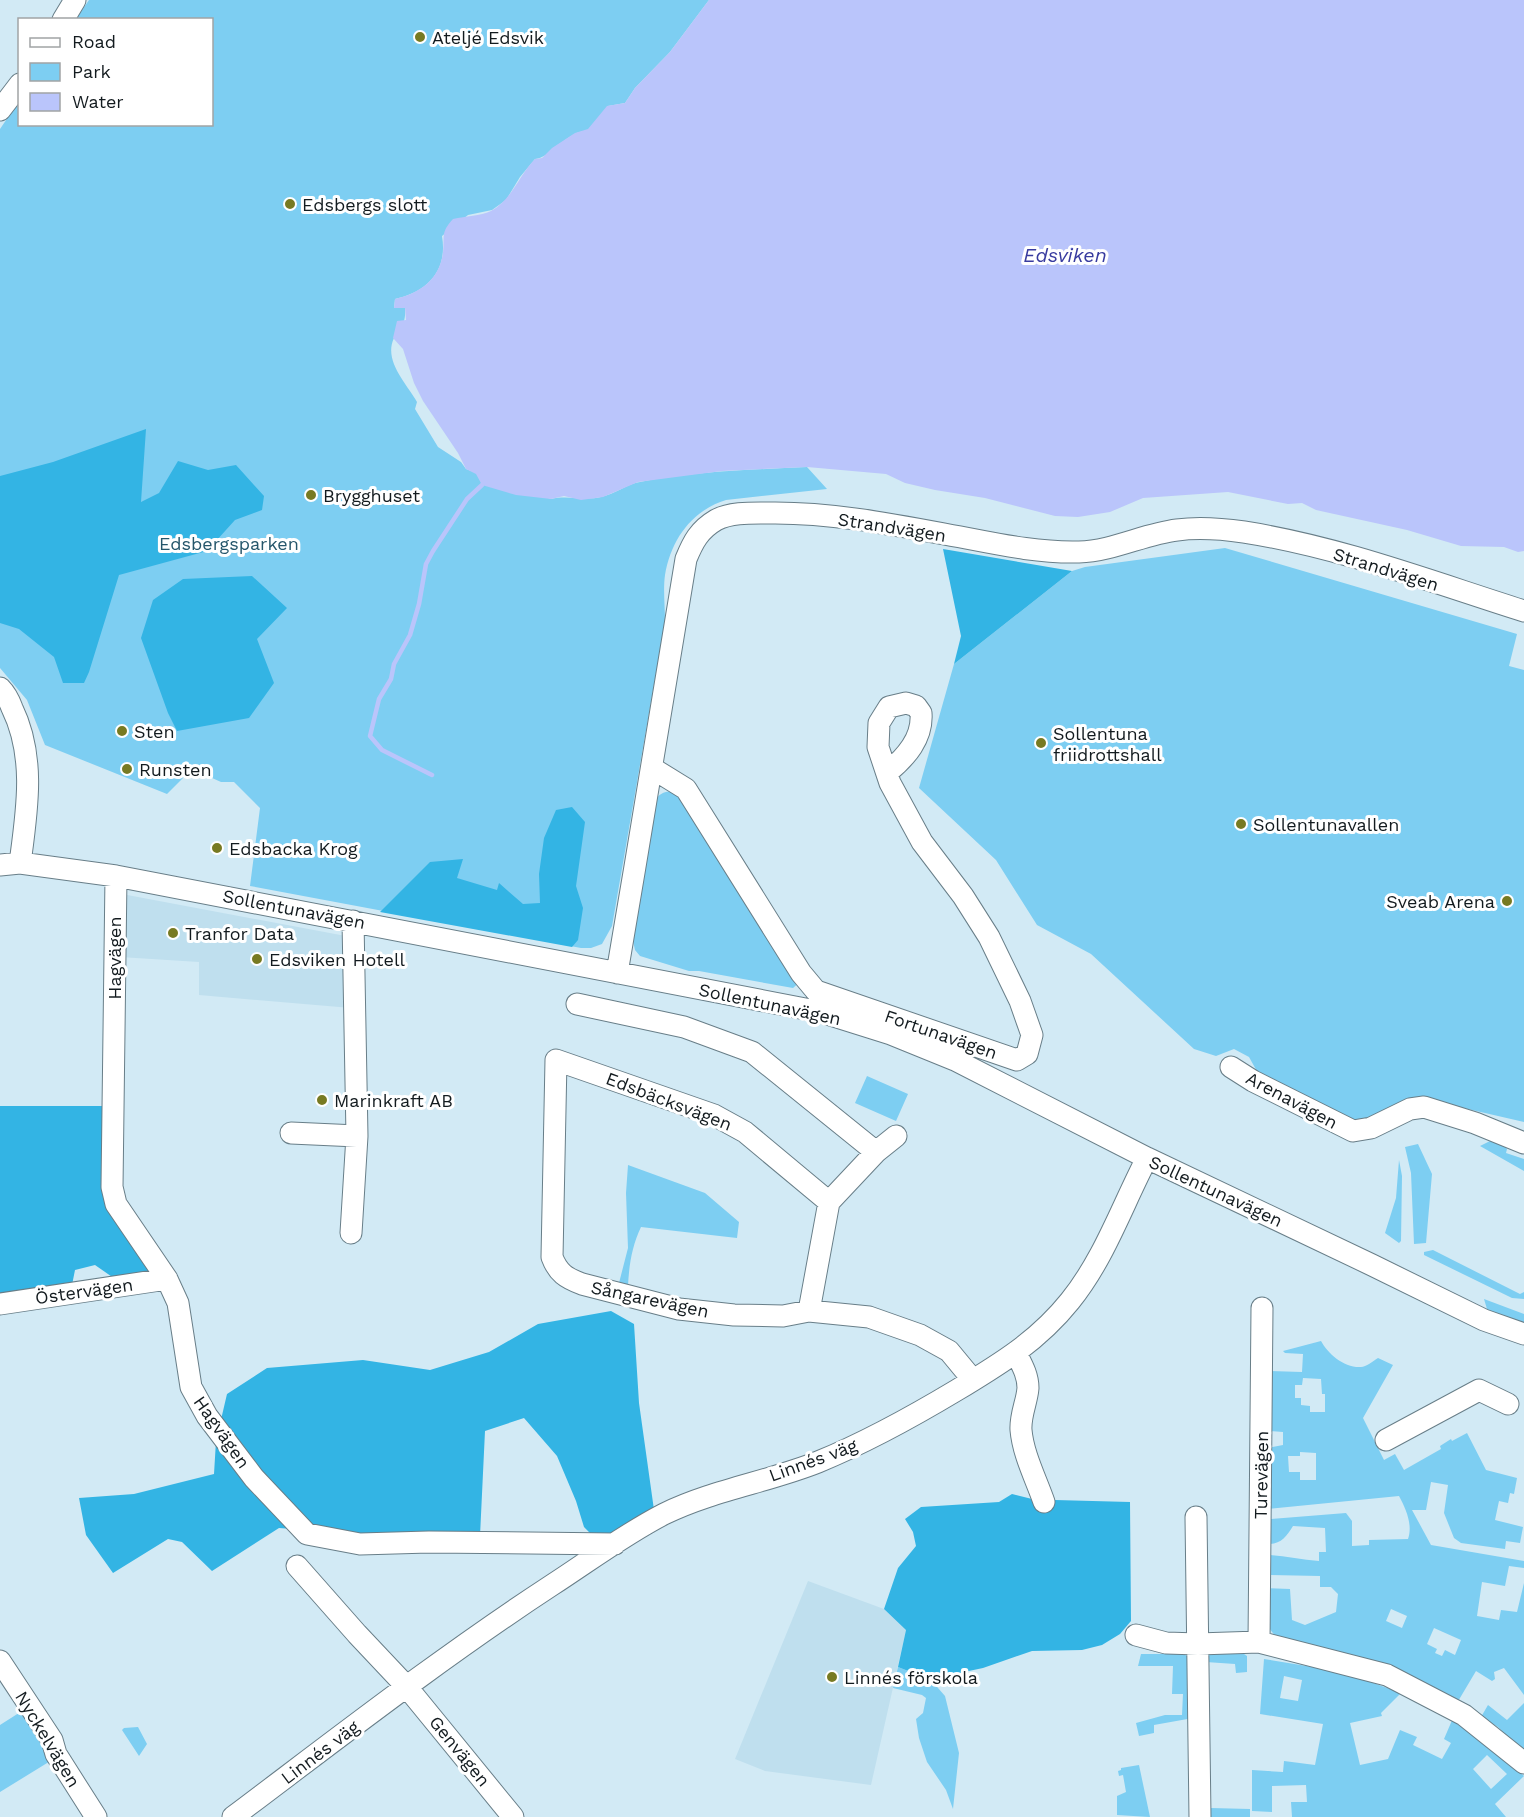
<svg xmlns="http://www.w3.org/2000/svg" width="1524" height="1817" font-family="'Work Sans',sans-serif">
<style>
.built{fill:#bfdfee}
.green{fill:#7dcef2;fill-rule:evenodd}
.forest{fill:#33b4e4}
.water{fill:#bac5fb}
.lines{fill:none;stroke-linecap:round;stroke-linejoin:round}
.stream{stroke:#bac5fb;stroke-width:4.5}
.minor-casing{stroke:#687e88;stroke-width:23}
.minor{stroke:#fff;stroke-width:21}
.poi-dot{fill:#777a22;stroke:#fff;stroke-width:2}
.labels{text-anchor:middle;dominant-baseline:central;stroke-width:6;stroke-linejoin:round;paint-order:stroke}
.poi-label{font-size:18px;fill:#131b1f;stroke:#fff;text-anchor:start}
.street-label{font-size:18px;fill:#131b1f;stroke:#fff}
.park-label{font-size:18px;fill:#25566b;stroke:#fff}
.water-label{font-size:20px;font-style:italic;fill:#383b9f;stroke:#fff}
</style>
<rect width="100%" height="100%" fill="#d2eaf5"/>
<path class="built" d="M122 894 351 937V1008L199 995V962L120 957Z
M808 1581 884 1609 906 1630 871 1785 765 1771 735 1759Z"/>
<path class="green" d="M89 0H709L670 52 635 88 625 103 608 106C603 113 596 124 589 129 585 132 579 131 575 134 560 141 550 157 535 159L520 177 506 200 492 210 468 215 442 236C448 271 427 292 395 299L394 308H405C406 328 400 322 394 338 383 361 407 384 417 402L415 409 438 447 461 462 466 469 551 499C568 495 584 501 601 497 615 494 627 484 640 482 695 471 751 470 807 467L827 489 726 500C691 511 671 540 665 575 663 589 665 606 665 621L612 926 602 944 591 948H581L250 886 260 808 234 782H221L192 769 167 794 45 745 27 700 0 668V129L19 101 20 124H212V20L76 19Z
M1225 548 1517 634 1509 666 1524 670V1122L1433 1101 1368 1125 1330 1113 1259 1075 1249 1057 1234 1049 1216 1056 1194 1049 1091 954 1037 925 996 860 919 788 954 664 1072 571 1085 567Z
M672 791 680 793 801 981 793 988 699 971H689L640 956 635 950 633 941 655 802C658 794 663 792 672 791Z
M867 1076 908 1094 896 1121 855 1103Z
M1492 1140 1502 1143 1507 1149 1506 1153 1524 1159V1171L1480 1146Z
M1418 1144 1432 1174 1426 1243 1414 1244 1411 1173 1405 1147Z
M1399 1160 1402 1176 1401 1241 1399 1243 1385 1233 1396 1198Z
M628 1165 705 1193 739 1222 737 1238 641 1227C632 1246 629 1265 628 1286L619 1283 628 1248 626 1193Z
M1433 1250 1520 1294 1524 1292V1299L1512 1298 1424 1255V1252Z
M1484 1299 1524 1314V1330L1487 1309Z
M1321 1341C1328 1354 1344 1368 1361 1367 1366 1367 1373 1361 1378 1358L1393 1365 1363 1418 1384 1460 1395 1454 1404 1470 1441 1449 1440 1446 1451 1439 1452 1441 1467 1433 1486 1470 1517 1478 1514 1494 1510 1493 1508 1503 1499 1501 1495 1520 1523 1527 1520 1543 1506 1541 1505 1549 1461 1543 1454 1538 1444 1513 1448 1485 1431 1482 1426 1510H1412L1431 1545 1524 1561V1568L1509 1566 1505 1586 1482 1582 1477 1616 1499 1620 1501 1610 1517 1612 1524 1583V1695L1504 1668 1494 1672 1495 1679 1492 1681 1476 1671 1457 1703 1279 1639C1261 1625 1266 1608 1266 1588L1290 1589 1292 1620 1305 1625 1336 1612 1338 1594 1331 1587H1320V1576L1267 1575 1269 1555C1286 1556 1302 1560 1319 1561V1552H1326L1325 1528 1293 1526C1287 1536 1281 1544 1269 1544V1523L1271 1519 1346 1513 1352 1521V1546L1369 1545V1540L1408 1539C1413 1525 1406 1509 1399 1496L1268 1509V1448L1283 1445V1432L1269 1431 1270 1371 1302 1372 1303 1354 1285 1353 1283 1351ZM1303 1378 1321 1379 1322 1394H1325V1412H1310V1406L1301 1405V1398H1295V1385H1302ZM1300 1452 1316 1453V1480H1300V1472H1289L1288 1456H1300ZM1391 1609 1407 1616 1402 1628 1386 1621ZM1434 1628 1461 1640 1455 1655 1445 1650 1442 1656 1435 1653 1437 1649 1427 1644Z
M1207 1653 1244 1654 1247 1656V1672L1236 1673 1235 1664 1206 1662Z
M1141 1654H1182L1188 1656 1193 1718 1154 1725V1733L1139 1736 1136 1723 1165 1715H1182L1183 1694H1172L1173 1666H1138Z
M1264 1659 1343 1672 1401 1693 1381 1713 1382 1716 1350 1723 1360 1765 1388 1759 1400 1730 1417 1737 1413 1745 1442 1759 1451 1743 1444 1739 1453 1718 1481 1737 1524 1776 1495 1804 1506 1817H1292L1291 1802H1307L1306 1785 1272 1786V1812L1252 1811V1770L1283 1772 1284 1761 1315 1765 1323 1724 1260 1714ZM1284 1676 1302 1680 1298 1701 1280 1698ZM1487 1755 1507 1774 1491 1789 1473 1769Z
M898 1667 931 1680 945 1696 959 1753 953 1809 946 1790 927 1762 919 1738 916 1719 923 1713 926 1698 922 1695 893 1688Z
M1524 1703V1754L1498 1727 1481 1717 1488 1705 1507 1720Z
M22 1711 52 1760 0 1792V1725Z
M138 1727 147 1744 139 1756 122 1730 124 1728Z
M1139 1765 1150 1817 1117 1815V1796L1126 1792 1123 1775 1119 1776 1118 1771 1121 1770V1768Z
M1211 1808 1250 1809V1817H1211Z"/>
<path class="forest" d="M146 429 141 502 159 493 178 461 208 470 236 465 264 496 262 510 235 520 207 551 119 575 89 672 84 683H63L54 657 19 629 0 623V476L53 462Z
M943 549 1072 571 954 664 961 636Z
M252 576 287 608 257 639 274 683 249 718 177 731 168 713 141 638 153 600 183 579Z
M572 807 585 822 576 886 583 908 578 940 572 947 380 912 430 862 463 859 457 878 497 890 499 883 523 904 540 903 539 874 544 838 556 810Z
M0 1106H109L105 1153 156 1275 118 1281 95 1265 75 1270 72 1285 0 1297Z
M611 1311 634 1324 639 1403 654 1510 615 1535 594 1537 584 1527 576 1501 557 1456 524 1418 485 1431 480 1536 449 1531 416 1538 279 1528 212 1571 182 1542 168 1539 113 1573 86 1535 79 1498 134 1494 214 1474 216 1441 227 1394 267 1368 363 1360 430 1370 489 1352 538 1324Z
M1012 1494 1044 1502 1055 1500 1130 1502 1131 1621 1120 1634 1102 1645 1082 1650 1032 1651 983 1668 964 1672 952 1678 931 1680 898 1667 906 1630 884 1609 898 1568 916 1546 913 1532 905 1519 921 1507 999 1502Z"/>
<path class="water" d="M709 0H1524V551L1518 552 1504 547 1461 546 1407 530 1316 510 1302 503 1288 504 1228 492 1143 498 1110 512 1078 517 1055 516 985 498 935 490 905 483 886 474 807 467 722 471 638 482 603 497 581 500 564 496 551 499 516 495 482 485 476 474 466 469 458 453 423 401 414 383 403 349 393 338 397 321 406 320 405 308H394L395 299C420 293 439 280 443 253 445 236 440 233 453 219 466 216 480 216 491 211 512 200 519 175 535 159L542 158 552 148 575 133 588 129 607 106 625 103 635 88 670 52Z"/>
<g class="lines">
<path class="stream" d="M432 775 382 750 370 736 379 699 391 679 394 664 410 635 419 604 426 564 433 551 467 499 482 485"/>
<g class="minor-casing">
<path id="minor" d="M63 20 75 0
M0 110 20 84
M0 688C6 694 9 700 12 708 36 757 27 811 20 863
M652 768 686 789 801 973 816 991 1017 1060 1027 1054 1032 1035 1020 1001 989 937 963 896 922 842 890 783 878 747 879 723 889 707 906 703 916 706 921 713C923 738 906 757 888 772
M0 865 20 863 116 876 821 1012 891 1034 955 1060 1147 1158 1372 1265 1484 1320 1524 1334
M116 876 112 1187 116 1204 167 1279 178 1303 191 1387 207 1416 254 1478 307 1534 360 1544 429 1542 615 1544
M617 973C641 835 662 696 686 559 693 542 699 530 716 520 731 512 752 513 769 513 837 512 905 527 971 539 1007 546 1043 553 1079 552 1113 551 1144 534 1177 530 1199 527 1223 529 1244 532 1340 547 1432 582 1524 611
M577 1004 684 1027 752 1052 876 1152
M1231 1067 1253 1081 1353 1131 1371 1128 1410 1109 1424 1107 1475 1123 1524 1143
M291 1133 357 1136
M829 1202 876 1152 896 1136
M351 1233 357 1136 353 921
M0 1304 167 1279
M809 1311 829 1202 745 1132 714 1115 556 1060 552 1257C558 1273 566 1278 582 1284L679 1309 734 1315 783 1316 809 1311 869 1317 920 1335 949 1351 973 1380
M1016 1353C1022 1365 1028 1375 1028 1388 1027 1402 1020 1415 1021 1430 1023 1454 1036 1479 1044 1502
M1386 1440 1479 1390 1508 1404
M1196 1517 1200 1817
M297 1566 357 1634 406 1686 513 1817
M1136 1635 1166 1643 1198 1644 1259 1642 1387 1675 1464 1715 1524 1763
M1259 1642 1262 1308
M0 1661 52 1740 56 1754 96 1817
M233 1817C338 1738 442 1657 552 1585 589 1561 625 1534 664 1514 713 1490 768 1482 818 1462 867 1442 912 1417 957 1390 1000 1364 1038 1341 1070 1301 1104 1259 1122 1206 1147 1158"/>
</g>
<use href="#minor" class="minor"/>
</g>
<g class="poi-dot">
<circle cx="420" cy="37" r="6"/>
<circle cx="290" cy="204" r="6"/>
<circle cx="311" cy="495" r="6"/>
<circle cx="122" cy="731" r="6"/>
<circle cx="1041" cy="743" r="6"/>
<circle cx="127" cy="769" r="6"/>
<circle cx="1241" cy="824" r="6"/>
<circle cx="217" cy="848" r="6"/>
<circle cx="1507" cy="901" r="6"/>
<circle cx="173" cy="933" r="6"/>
<circle cx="257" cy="959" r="6"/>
<circle cx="322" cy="1100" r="6"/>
<circle cx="832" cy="1677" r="6"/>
</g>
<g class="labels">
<g class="poi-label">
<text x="432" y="37">Ateljé Edsvik</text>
<text x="302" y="204">Edsbergs slott</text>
<text x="323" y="495">Brygghuset</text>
<text x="134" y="731">Sten</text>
<text x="1053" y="733">Sollentuna<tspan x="1053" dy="21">friidrottshall</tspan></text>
<text x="139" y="769">Runsten</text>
<text x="1253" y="824">Sollentunavallen</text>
<text x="229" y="848">Edsbacka Krog</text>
<text x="1495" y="901" text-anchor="end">Sveab Arena</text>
<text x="185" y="933">Tranfor Data</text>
<text x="269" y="959">Edsviken Hotell</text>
<text x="334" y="1100">Marinkraft AB</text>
<text x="844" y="1677">Linnés förskola</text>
</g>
<g class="street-label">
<text transform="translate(892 527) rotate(9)">Strandvägen</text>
<text transform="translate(1386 569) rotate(17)">Strandvägen</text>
<text transform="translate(294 909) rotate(11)">Sollentunavägen</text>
<text transform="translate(114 958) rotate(-90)">Hagvägen</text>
<text transform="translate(770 1004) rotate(12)">Sollentunavägen</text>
<text transform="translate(941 1034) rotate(19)">Fortunavägen</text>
<text transform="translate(1292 1100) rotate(28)">Arenavägen</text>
<text transform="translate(669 1101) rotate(21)">Edsbäcksvägen</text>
<text transform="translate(1216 1191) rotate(25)">Sollentunavägen</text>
<text transform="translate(84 1291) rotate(-8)">Östervägen</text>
<text transform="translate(650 1299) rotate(12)">Sångarevägen</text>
<text transform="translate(222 1432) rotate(55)">Hagvägen</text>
<text transform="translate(813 1460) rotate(-20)">Linnés väg</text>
<text transform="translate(1261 1475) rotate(-89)">Turevägen</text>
<text transform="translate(48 1739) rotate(59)">Nyckelvägen</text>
<text transform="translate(460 1751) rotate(51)">Genvägen</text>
<text transform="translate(320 1752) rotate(-37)">Linnés väg</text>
</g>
<g class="park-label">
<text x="229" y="543">Edsbergsparken</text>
</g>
<g class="water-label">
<text x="1065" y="255">Edsviken</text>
</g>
</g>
<rect x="18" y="18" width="195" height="108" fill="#ffffff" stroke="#a1a4a5" stroke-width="1.5"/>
<rect x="30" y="38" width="30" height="9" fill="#ffffff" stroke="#a1a4a5" stroke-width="1.5"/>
<text x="72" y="48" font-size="18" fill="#131b1f">Road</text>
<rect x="30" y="63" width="30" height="18" fill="#7dcef2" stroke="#a1a4a5" stroke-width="1.5"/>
<text x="72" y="78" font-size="18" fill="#131b1f">Park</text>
<rect x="30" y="93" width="30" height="18" fill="#bac5fb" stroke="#a1a4a5" stroke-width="1.5"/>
<text x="72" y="108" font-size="18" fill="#131b1f">Water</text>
</svg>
